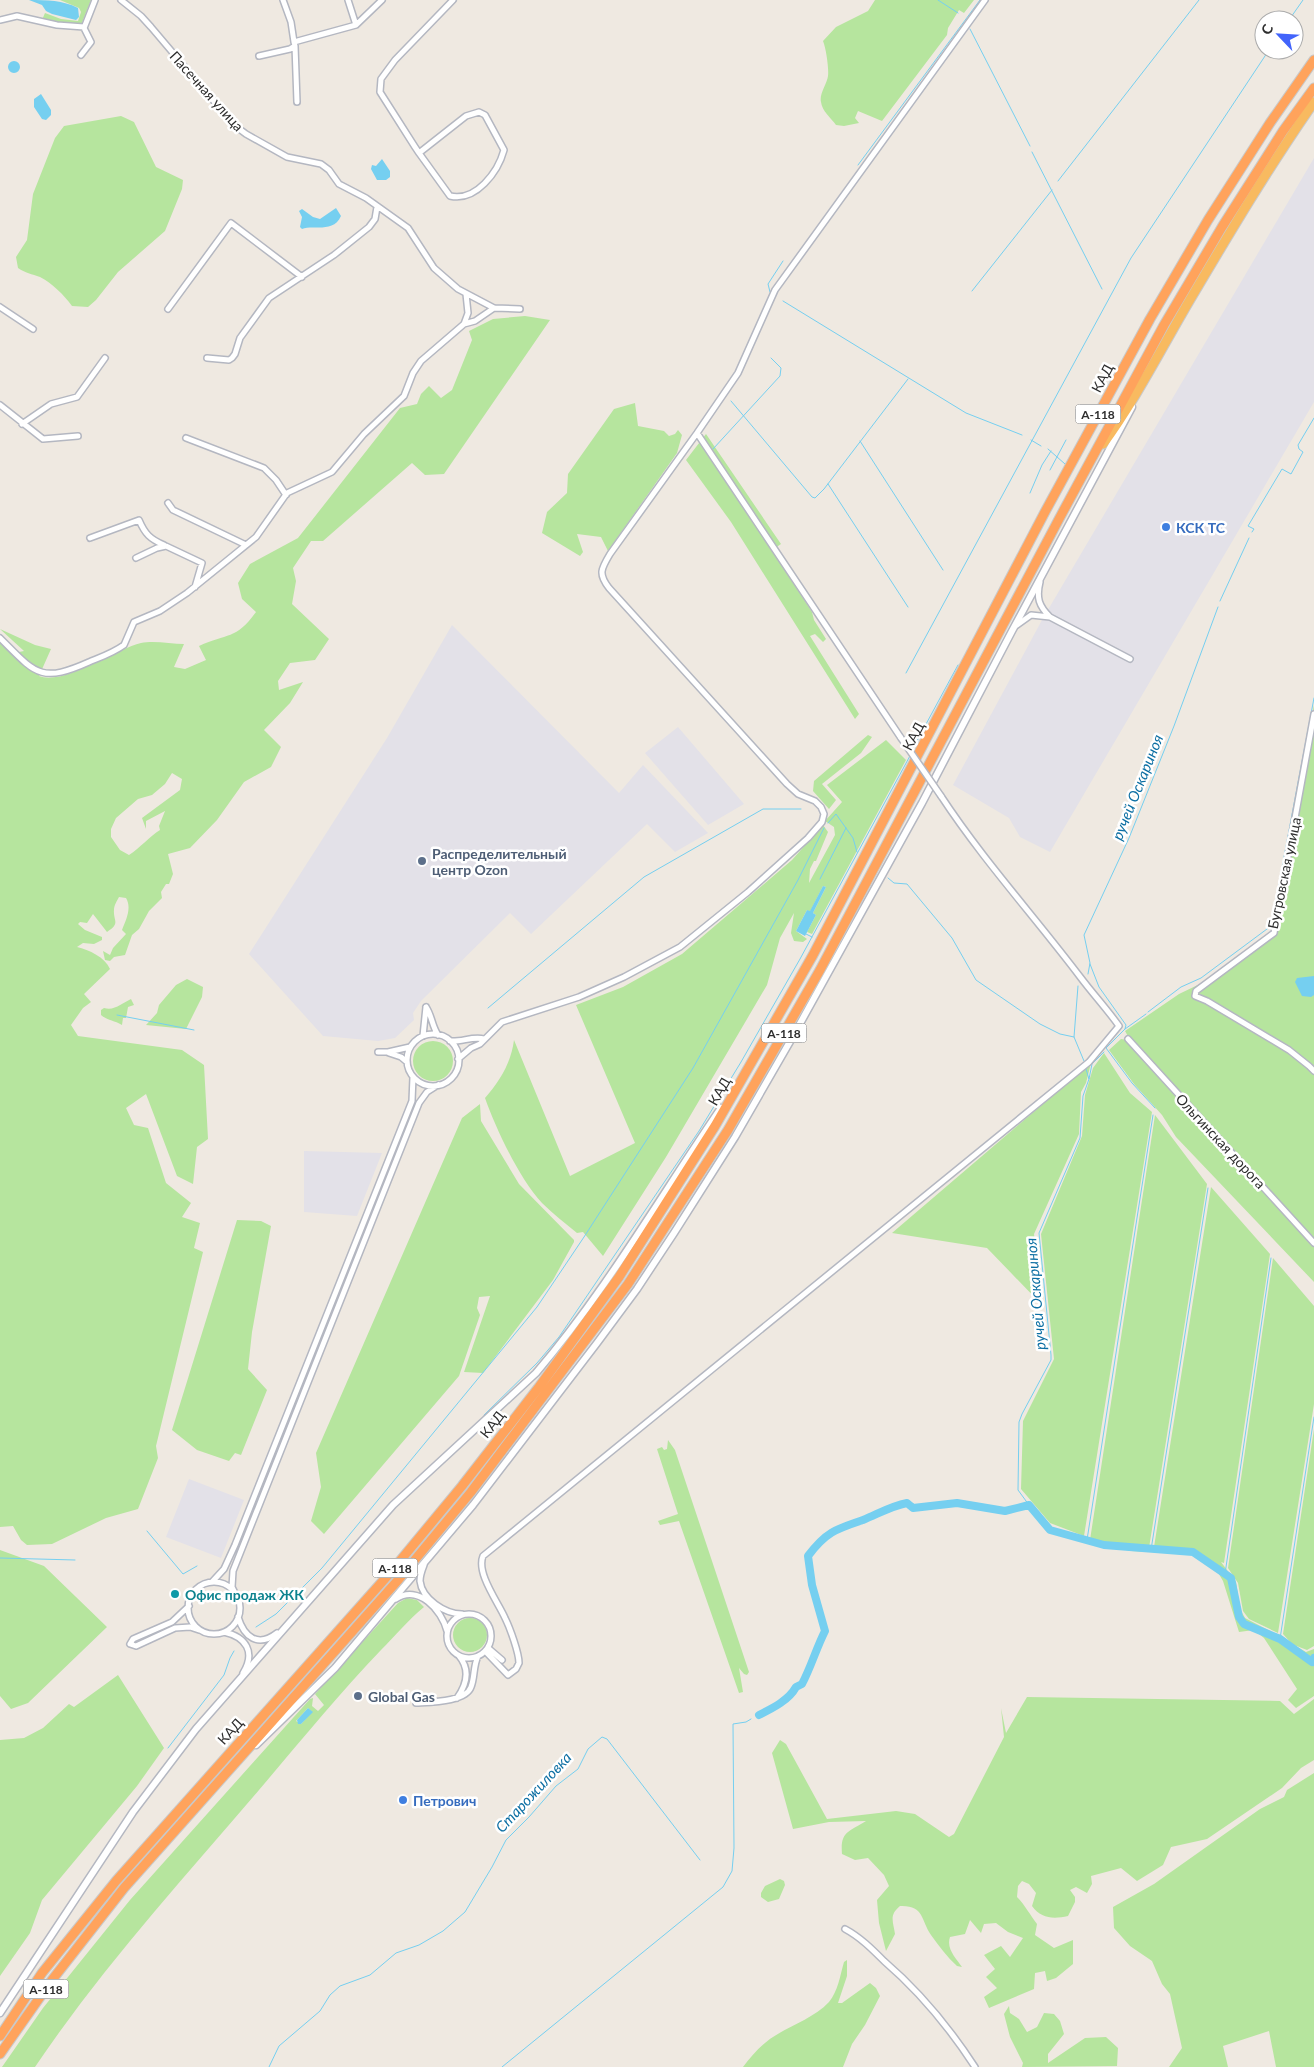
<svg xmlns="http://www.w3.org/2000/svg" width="1314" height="2067" font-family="Lato,sans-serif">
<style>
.industrial{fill:#e3e1e8}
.green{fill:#b6e59e;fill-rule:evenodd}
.water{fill:#75cff0}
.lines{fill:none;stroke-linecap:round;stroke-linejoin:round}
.stream{stroke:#75cff0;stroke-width:1}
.river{stroke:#75cff0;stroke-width:8}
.minor-casing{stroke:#b4b7c1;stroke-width:8}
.tertiary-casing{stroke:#b4b7c1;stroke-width:9}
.trunk-casing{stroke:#c9c9c9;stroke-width:11}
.motorway-casing{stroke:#c9c9c9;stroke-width:11}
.minor{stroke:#fff;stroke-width:5}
.tertiary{stroke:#fff;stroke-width:6}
.trunk{stroke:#f8ba60;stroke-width:9}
.motorway{stroke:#ffa35c;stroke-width:9}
.minor-bridge-casing{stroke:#b4b7c1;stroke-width:8;stroke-linecap:butt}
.minor-bridge{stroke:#fff;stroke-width:5}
.shop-dot{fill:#3f7fe0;stroke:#fff;stroke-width:2}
.service-dot{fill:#5c6f8a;stroke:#fff;stroke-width:2}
.culture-dot{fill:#0f9aa8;stroke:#fff;stroke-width:2}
.labels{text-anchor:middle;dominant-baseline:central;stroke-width:5;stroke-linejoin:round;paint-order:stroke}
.shield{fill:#fff;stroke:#6d6d6d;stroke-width:1}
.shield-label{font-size:12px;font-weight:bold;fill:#2e2e2e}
.street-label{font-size:14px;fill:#2e2e2e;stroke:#fff}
.shop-label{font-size:14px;font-weight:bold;fill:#366cbe;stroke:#fff;text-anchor:start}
.service-label{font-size:14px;font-weight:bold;fill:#4e5e75;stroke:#fff;text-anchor:start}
.culture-label{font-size:14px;font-weight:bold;fill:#0d838f;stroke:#fff;text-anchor:start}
.water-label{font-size:15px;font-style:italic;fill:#0d6fa3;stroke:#fff}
</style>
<rect width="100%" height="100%" fill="#efe9e1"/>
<path class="industrial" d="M1314 158V402L1050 852 1020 837 1009 818 953 785 1042 620Z
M452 625 619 793 643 765 708 833 675 852 647 824 531 934 510 913 421 1001 413 1013 414 1020 395 1038 378 1041 323 1036 249 954 387 738Z
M678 727 744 804 708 825 645 753Z
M304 1151 382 1153 357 1216 304 1212Z
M189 1479 244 1500 221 1558 166 1537Z"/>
<path class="green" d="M60 0H91L81 25H64L42 20 45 13 61 19 78 21 81 12 79 8Z
M875 0H974L964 13 959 10 948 28 947 35 882 121 858 111 855 118 859 123 844 126 836 125C831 118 822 111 821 102 819 94 827 84 828 76 829 69 826 48 823 41L836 27 868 11Z
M121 116 134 122 156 167 183 180 182 189 165 231 118 272 96 300 88 307 72 306C64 295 52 283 40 277 32 274 25 273 18 268L16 257 27 240 33 194 55 138 64 126Z
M525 316 550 320 444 474 425 475 412 463 323 541H311L293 568 296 581 292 604 329 639 315 660 290 663 278 681 279 690 303 682 290 703 264 730 281 747 271 767 244 782 217 820 190 848 168 854 173 874 169 884H166L161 892 162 898 149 911 139 929 132 935 125 955 114 957 110 961 105 960 103 951 110 955 113 948 126 934 122 930C126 920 132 908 126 898L119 897C117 901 114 905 114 910 113 921 121 923 107 932L93 914 87 923 80 922 78 924 85 930 102 937V940L94 944 83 943 77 947C89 950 105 957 110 969L84 994 91 1002 83 1008 71 1025 78 1036 182 1050 204 1065 208 1139 197 1147 193 1184 177 1176 146 1094 126 1108 134 1125 148 1128 166 1183 191 1203 182 1217 200 1223 194 1248 203 1252 156 1446 158 1458 138 1509 106 1518 52 1544 27 1545 21 1540 13 1526 0 1527V640L19 652 24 651 0 629 35 645 51 649 39 676C64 686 115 649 141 643 154 640 171 644 184 644L174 667 185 669 206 660 199 646C227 633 236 640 256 612L242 599 238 583 250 564 298 538 400 408 417 404 421 394 429 386 441 398 452 390 472 340 469 331 493 319ZM172 773 182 779 180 790 142 818 146 829V821L165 811 159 826 160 830C150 836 140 848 129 855L120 850 111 837V829L116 818 138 799 152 795 165 784Z
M635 403 638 426 664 431 669 436 675 434 678 430 682 435 677 453 608 551 601 537 577 534 583 552 580 556 542 533 547 512 567 493 568 474 614 409Z
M706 434 781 544 772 550 812 612 814 620 826 639 823 642 815 634 810 636 859 714 855 719 731 522 686 460Z
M1314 705V1282L1176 1137 1162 1115 1134 1084 1109 1050 1121 1039 1127 1040 1129 1038 1125 1031 1179 994 1204 982 1273 932Z
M868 735 872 737 861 753 822 784 836 800 829 809 813 791 814 781Z
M886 740 906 760 812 934 807 932 816 915 813 913 826 887 823 886 810 912 807 910 796 931 807 939 803 942 794 941 791 933 794 913 780 938 767 985 666 1157 603 1256 583 1232 577 1233C566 1224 553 1214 542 1203 520 1180 496 1129 485 1098 500 1081 511 1063 514 1040L570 1176 635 1143 576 1005 623 987 682 954 792 860 823 825 828 832 816 861H814L810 869 809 883 835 835 834 827 825 821 842 802 827 785Z
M187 979 203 987 202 997 186 1029 146 1025 157 1013 159 1005 176 985Z
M131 999 134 1005 128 1007 126 1018H123L122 1025C114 1020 108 1021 101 1015V1010L104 1008C115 1011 122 1003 131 999Z
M413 1061a20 20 0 1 1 40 0a20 20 0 1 1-40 0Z
M1104 1053 1130 1093 1152 1112 1084 1536 1050 1523 1021 1489 1023 1421 1054 1359 1041 1234 1082 1136 1085 1095 1093 1068Z
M1091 1063 1086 1083 1081 1092 1079 1134 1034 1234 1042 1305 987 1248 892 1233Z
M480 1104 481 1121 519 1184 574 1240V1242L553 1280 483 1373 464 1372 490 1296 479 1297 477 1308 480 1315 459 1376 324 1534 311 1521 321 1487 316 1453 462 1118Z
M1155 1115 1207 1184 1149 1548 1186 1547H1154L1211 1187 1270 1254 1224 1563 1221 1562 1236 1582 1240 1609 1245 1618 1274 1633 1281 1635 1292 1644 1283 1634 1314 1429V1646L1307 1650 1294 1645 1306 1652 1314 1649V1696L1296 1708 1288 1700 1297 1689 1264 1638 1254 1630 1239 1632 1223 1581 1216 1569 1192 1554 1131 1551 1105 1546 1075 1537 1090 1540Z
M237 1220 261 1221 271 1226 252 1332 248 1369 267 1390 241 1455 235 1453 229 1461 197 1450 172 1430Z
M1273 1258 1314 1306V1404L1278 1633 1249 1619 1243 1611 1238 1583 1228 1568Z
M668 1440 675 1450 749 1672 747 1675 744 1674 739 1668 743 1692 739 1693 679 1521 660 1525 658 1521 678 1514 657 1449 662 1447 664 1450 667 1449Z
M0 1550 44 1566 107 1627 28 1703 11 1709 0 1696Z
M407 1598 417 1600 424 1607C408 1620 395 1636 381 1650 338 1695 299 1743 259 1790 182 1880 101 1969 35 2067H2L43 2008 130 1900 310 1699 313 1698 312 1706 318 1711 324 1705 315 1694 398 1603ZM308 1708 312 1712 301 1724 296 1721Z
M453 1635a17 17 0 1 1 34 0a17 17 0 1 1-34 0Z
M118 1675 164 1748 137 1786 42 1900 30 1933 0 1976V1740L24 1738 43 1728 69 1704 74 1707Z
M1027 1697 1280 1701 1294 1714 1314 1699V1760L1301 1768 1282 1788 1207 1839 1171 1847 1163 1865 1137 1881 1121 1868 1091 1876 1092 1884 1087 1893 1076 1887 1070 1890 1075 1897V1902L1068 1916C1054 1919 1041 1919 1032 1906L1036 1893 1029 1884 1022 1881 1018 1886 1017 1897C1025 1905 1030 1915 1037 1924L1035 1935 1054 1948 1073 1940V1964L1056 1978 1047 1981 1045 1971 1035 1973 1034 1989 989 2008 984 1997 997 1988 986 1977 995 1969 984 1955 1001 1946 1010 1957 1023 1938 1008 1932 996 1923 984 1924 981 1933 970 1920 965 1934 950 1937C946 1949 956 1958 962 1967L957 1966C947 1957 939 1946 931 1935 921 1920 924 1905 900 1906 889 1915 893 1921 895 1934L886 1951 879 1923 877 1900 889 1886 884 1875 868 1858 855 1860 842 1854C840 1831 849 1832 866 1821L829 1822 793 1829 772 1753 780 1740 786 1744 827 1819 896 1811 915 1814 949 1837 954 1834 1004 1737 1001 1708 1006 1733Z
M1314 1773V2067H1276L1269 2031 1223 2046 1228 2067H1169L1182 2048 1170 1994 1162 1984 1152 1961 1130 1946 1114 1928 1113 1907 1154 1884 1260 1809 1284 1797 1287 1790Z
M780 1879 784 1881 785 1885 779 1899 768 1902 761 1897V1893L765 1886Z
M847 1960V1976L838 2003H842L870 1983 876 1988 880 1996 865 2025 852 2044 843 2067H743C751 2056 762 2044 773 2037 791 2025 814 2018 829 2002 838 1991 840 1976 844 1962Z
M1009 2006 1010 2013 1019 2019 1027 2032 1037 2027 1044 2013 1054 2014 1060 2021 1064 2034 1048 2054V2063L1085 2038 1106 2037 1118 2048 1117 2066 1022 2067 1023 2063 1010 2037 1004 2014Z"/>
<path class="water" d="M29 0C48 0 62 0 78 8L79 17 76 20 52 14 46 11 42 5Z
M8 67a6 6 0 1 1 12 0a6 6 0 1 1-12 0Z
M41 94 51 110V115L46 120 42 119 34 107V99Z
M382 159 390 171V177L386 180H377L371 169 372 165 376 166Z
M336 208 341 216C333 234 313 224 302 229L300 227 302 217 299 211 302 209 313 217 320 219Z
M823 886 826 887 813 913 816 915 805 936 796 931 807 910 810 911Z
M1314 976V995L1311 997 1302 996 1295 982 1297 978Z
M308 1708 313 1712 301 1724H298L297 1720Z"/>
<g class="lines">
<path class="stream" d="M938 0 958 13
M1289 20 1303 0
M970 29 1030 146
M1032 152 1102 289
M858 165 980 0
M1058 181 1199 0
M972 291 1052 190
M770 292 768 284 783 261
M783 301 966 413 1022 435
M731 401 812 497 815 498 824 489 908 379
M1031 440 1041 446
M860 441 943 570
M713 449 780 376 781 368 771 358
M1048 449 1065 464
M1050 470 1066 440
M828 484 908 607
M1030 493 1042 465 1051 451
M1252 532 1254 529 1248 526 1282 469 1291 474 1303 452 1299 449 1298 445 1314 418
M1220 601 1249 538
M906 673 1131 258 1269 50
M912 750 958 665
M828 823 836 814 853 838 857 852
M888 878 894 883 907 884 952 938 976 980 1040 1024 1060 1034 1074 1037
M820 879 846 828
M806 934 812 937
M1090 964 1099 987 1126 1025 1125 1029 1146 1014
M1088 974 1090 963 1084 935 1129 838 1174 726 1218 607
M1078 986 1074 1037 1084 1061
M488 1008 644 877 763 809H801
M1148 1012 1181 987 1201 978 1271 926 1314 698
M117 1015 194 1030
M1125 1029 1106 1048 1132 1083 1155 1108
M1086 1069 1089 1079 1092 1064 1104 1052
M484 1415 537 1363 559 1337 699 1131 741 1062 800 959 911 754
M1029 1505 1018 1490 1019 1422 1022 1414 1051 1360V1355L1039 1233 1080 1138 1083 1096 1089 1079
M147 1531 183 1574 197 1566
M1087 1540 1153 1115
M1151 1550 1208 1188
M0 1558 75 1560
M1225 1574 1271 1258
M256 1627 276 1614 322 1568 537 1307 584 1237 693 1068 798 880 824 828
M1280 1639 1314 1417
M168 1748 224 1675 230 1658 234 1651
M269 2067 279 2046 320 2011 330 1995 340 1986 370 1975 396 1953 419 1945 443 1931 465 1912 492 1867 506 1840 529 1817 556 1786 578 1769 588 1749 602 1737 607 1739 700 1860
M502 2067 723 1887 732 1871 734 1848 733 1724 746 1722 751 1719"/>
<path class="river" d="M759 1715C773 1708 789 1700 796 1687L802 1684C811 1667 816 1649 825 1631L812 1585 808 1556C826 1532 836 1529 863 1520 878 1514 891 1506 907 1503L913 1508 957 1503 1005 1511 1029 1505 1050 1530 1104 1545 1193 1552 1231 1578 1239 1617 1244 1624 1280 1639 1312 1662 1314 1658"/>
<g class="minor-casing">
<path id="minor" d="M121 0 141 16 151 27 234 125 246 134 287 157 321 164 329 170 339 184 366 198 408 228 434 268 458 289 494 308 520 309
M283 0 291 22 294 42
M348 0 356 25
M0 20 17 16 57 25 84 27
M295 46 297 102
M81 55 91 42 84 28 95 0
M259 56 290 49 295 46 294 42 356 25 382 0
M419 153 466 116 479 112 485 115 504 150C498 172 476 202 450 196L419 153 415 147 380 92 381 79 395 60 453 0
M0 307 33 329
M168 309 231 223 302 277
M464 324 475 321 494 308
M207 358 229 360 232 358 235 354 240 338 269 298 334 255 369 227 375 219 377 207
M0 405 43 439 78 436
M22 424 51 404 77 397 105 358
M697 433 901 738
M186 438 264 468 276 480 286 495
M168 503 173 510 246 545
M90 538 139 520C145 534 150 539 164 545
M136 558 157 548 166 546 202 563 195 587
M1040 582C1036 598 1039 606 1050 617
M1017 625 1031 615 1050 617 1130 659
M0 638C35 673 40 684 89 662 101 657 113 653 124 645L134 622 160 611 187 593 256 537 287 493 332 472 364 434 404 396 413 373 421 361 464 324 468 313 466 294
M1314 714 1274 933 1196 991 1195 996 1207 1001 1289 1050 1309 1066 1314 1071
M426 1007C432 1016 432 1026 438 1035
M407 1060a26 26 0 1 1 52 0a26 26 0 1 1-52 0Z
M423 1036 426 1007
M1128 1039 1314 1243
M450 1041C462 1042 473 1036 484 1039
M378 1052H388L410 1047
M389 1053 401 1057 407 1062
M458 1059 471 1048 480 1044 502 1022 579 997 624 977 680 947 748 892 808 838 822 822 824 814 821 807 815 801 798 794 787 784 609 588C598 574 601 569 610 554L697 433 738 373 775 290 985 0
M424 1565C422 1570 420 1575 420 1581 422 1599 445 1614 462 1614
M212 1582 224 1569 235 1545 412 1101 413 1077
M188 1608a26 26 0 1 1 52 0a26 26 0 1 1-52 0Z
M235 1593 232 1587 233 1571 419 1103 427 1092 438 1085
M396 1599C418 1584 442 1610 447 1631
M189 1606 172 1622 133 1639 130 1644 136 1646 175 1628 190 1627 199 1630
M447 1636a22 22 0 1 1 44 0a22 22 0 1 1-44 0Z
M238 1617C244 1637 258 1648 277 1633
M224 1632C246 1637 256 1652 243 1673
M488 1648 502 1660
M485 1651 508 1675 516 1669 519 1663C519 1653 510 1628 505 1618 498 1602 476 1573 483 1556L1089 1062 1119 1026C1107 1009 1093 994 1081 978 1035 917 983 860 941 796
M457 1698C467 1684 470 1669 459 1656
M416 1703C430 1702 466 1702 471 1687 475 1677 473 1667 478 1656
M845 1929C860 1937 872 1949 884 1961 920 1992 949 2027 975 2067"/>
</g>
<g class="tertiary-casing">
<path id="tertiary" d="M256 1745 335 1668 473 1505 597 1343 637 1289 674 1233 735 1137 792 1038 922 803 1012 631 1132 407
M0 2013 133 1812 196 1729 393 1505 536 1373C606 1291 660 1197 721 1108"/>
</g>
<g class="trunk-casing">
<path id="trunk" d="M1103 444C1136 399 1162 347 1191 298 1230 232 1270 165 1314 102"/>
</g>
<g class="motorway-casing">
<path id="motorway" d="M0 2036 42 1973 116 1881 390 1573 462 1486 539 1387 619 1277 715 1126 813 955 1046 510 1150 319 1208 220 1270 123 1314 60
M0 2054 52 1980 124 1888 399 1579 471 1492 628 1284 728 1130 820 970 1059 519 1164 325 1222 227 1283 131 1314 88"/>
</g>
<use href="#minor" class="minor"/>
<use href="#tertiary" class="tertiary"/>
<use href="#trunk" class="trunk"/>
<use href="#motorway" class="motorway"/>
<g class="minor-bridge-casing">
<path id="minor-bridge" d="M901 738 941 796"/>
</g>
<use href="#minor-bridge" class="minor-bridge"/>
</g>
<g class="shop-dot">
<circle cx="1166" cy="527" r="5"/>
<circle cx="403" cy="1800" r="5"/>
</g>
<g class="service-dot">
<circle cx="422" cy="861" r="5"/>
<circle cx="358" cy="1696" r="5"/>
</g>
<circle class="culture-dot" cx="175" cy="1594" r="5"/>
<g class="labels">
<g class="shield">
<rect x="1075.5" y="404.5" width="45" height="19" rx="4"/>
<rect x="761.5" y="1023.5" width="45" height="19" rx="4"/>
<rect x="372.5" y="1558.5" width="45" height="19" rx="4"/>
<rect x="23.5" y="1979.5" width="45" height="19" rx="4"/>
</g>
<g class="shield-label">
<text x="1098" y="414">А-118</text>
<text x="784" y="1033">А-118</text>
<text x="395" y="1568">А-118</text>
<text x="46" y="1989">А-118</text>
</g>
<g class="street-label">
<text transform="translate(207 91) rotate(48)">Пасечная улица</text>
<text transform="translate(1102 378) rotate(-62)">КАД</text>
<text transform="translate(913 736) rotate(-62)">КАД</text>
<text transform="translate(1284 873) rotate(-78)">Бугровская улица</text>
<text transform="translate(719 1091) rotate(-60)">КАД</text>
<text transform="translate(1221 1141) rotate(47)">Ольгинская дорога</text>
<text transform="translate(492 1424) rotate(-52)">КАД</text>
<text transform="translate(230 1731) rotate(-48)">КАД</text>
</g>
<g class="shop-label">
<text x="1176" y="527">КСК ТС</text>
<text x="413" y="1800">Петрович</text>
</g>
<g class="service-label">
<text x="432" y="853">Распределительный<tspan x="432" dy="16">центр Ozon</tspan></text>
<text x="368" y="1696">Global Gas</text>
</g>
<g class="culture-label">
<text x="185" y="1594">Офис продаж ЖК</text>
</g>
<g class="water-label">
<text transform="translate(1137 787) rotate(-68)">ручей Оскариноя</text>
<text transform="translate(1035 1294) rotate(-95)">ручей Оскариноя</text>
<text transform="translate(533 1792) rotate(-47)">Старожиловка</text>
</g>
</g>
<g transform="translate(1279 35) rotate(295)"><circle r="24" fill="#ffffff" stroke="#ababab"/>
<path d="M0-4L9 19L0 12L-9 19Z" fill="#4264fb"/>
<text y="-8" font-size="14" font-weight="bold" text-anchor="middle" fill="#2e2e2e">С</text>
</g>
</svg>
